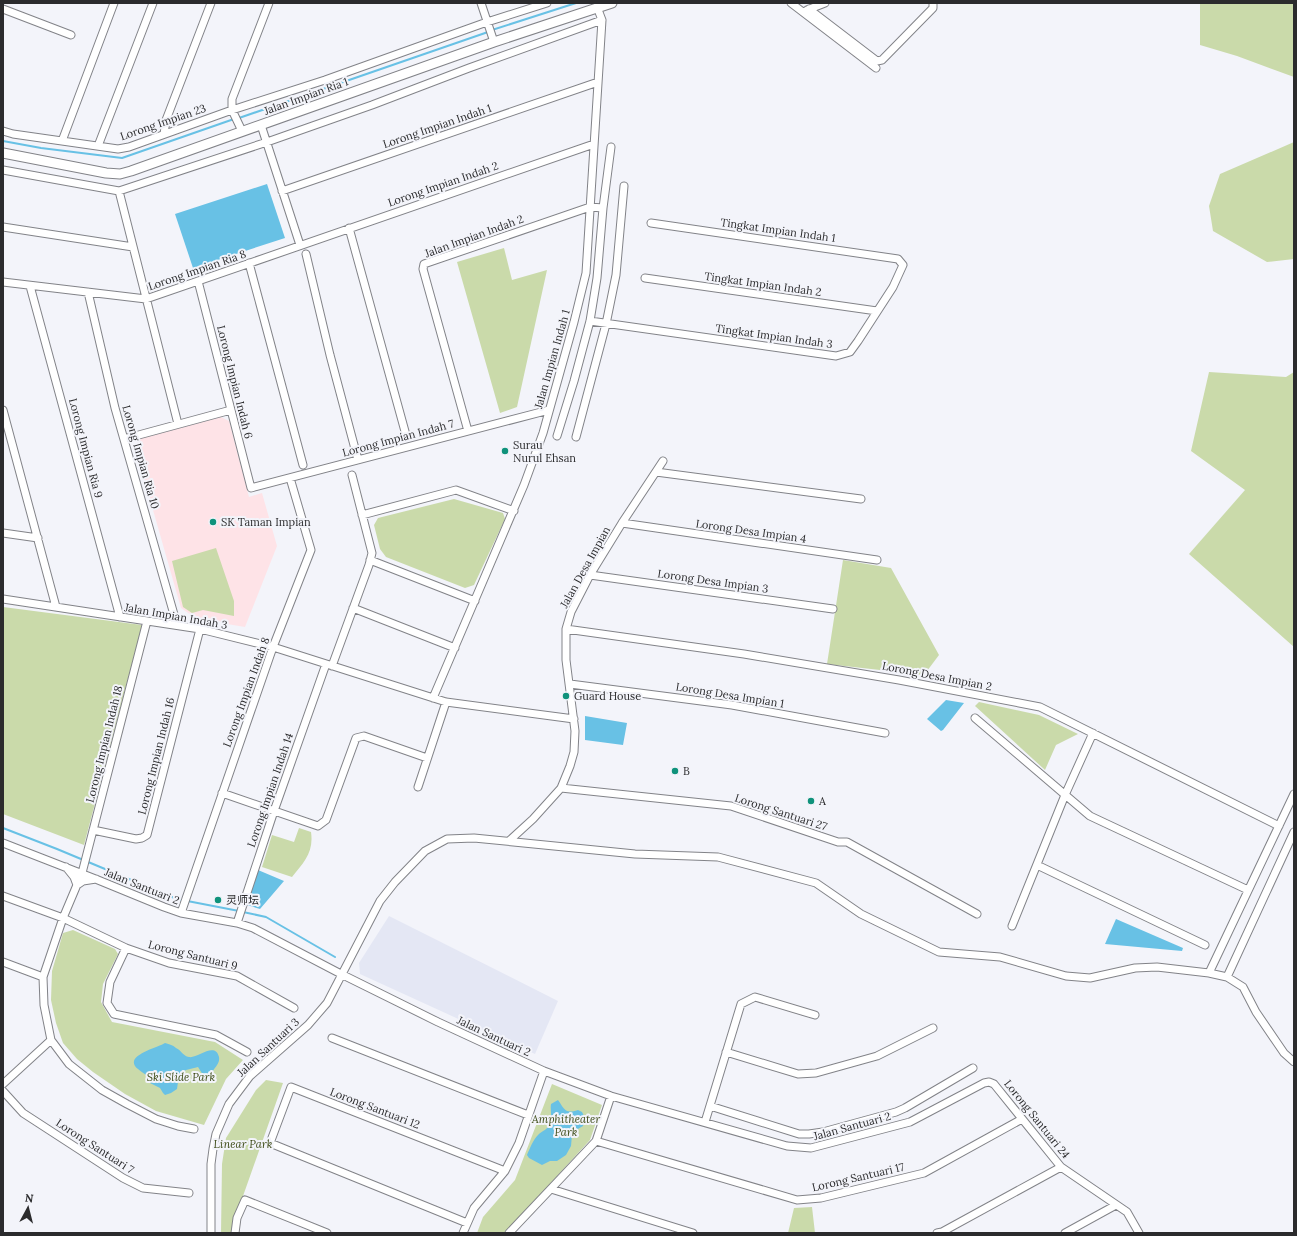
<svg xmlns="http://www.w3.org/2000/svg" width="1297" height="1236" font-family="Lora,'Noto Sans SC',serif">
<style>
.built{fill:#e4e7f4}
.education{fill:#fee3e7}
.green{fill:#cadaaa}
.water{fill:#68c1e5}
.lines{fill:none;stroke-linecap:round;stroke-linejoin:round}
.stream{stroke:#68c1e5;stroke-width:2}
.minor-casing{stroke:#828388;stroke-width:9}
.tertiary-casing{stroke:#828388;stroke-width:11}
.minor{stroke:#fff;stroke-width:7}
.tertiary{stroke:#fff;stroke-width:9}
.poi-dot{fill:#0f927b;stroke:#f3f4fa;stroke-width:1.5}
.labels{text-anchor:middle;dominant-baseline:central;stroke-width:4;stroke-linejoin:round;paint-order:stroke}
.street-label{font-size:11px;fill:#2b2b2d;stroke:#f3f4fa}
.poi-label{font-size:11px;fill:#2b2b2d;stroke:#f3f4fa;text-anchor:start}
.park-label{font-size:11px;font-style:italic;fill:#3d4b16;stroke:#f3f4fa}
</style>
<rect width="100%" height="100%" fill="#f3f4fa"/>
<path class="built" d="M389 916 558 1001 535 1054 360 974 359 963Z"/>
<path class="education" d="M221 417 229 421 249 497 262 493 277 546 245 627 227 624 219 621H215V623L205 621V619L202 618 190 620 191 615 181 608 135 447 139 439Z"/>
<path class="green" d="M1200 3H1294V77L1237 56 1200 45Z
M1294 142V259L1267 262 1213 231 1209 206 1220 174Z
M504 248 512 280 547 270 517 407 500 413 457 262Z
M1209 372 1286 377 1294 372V647L1189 554 1245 490 1191 451Z
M454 499 503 513 505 519 474 585 465 588 386 557 380 549 374 525 378 518Z
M216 548 234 601V616L203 610 192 613 183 607 172 561Z
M843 560 891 568 939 655 924 675 827 664Z
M3 607 142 625 84 845 3 814Z
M979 702 1039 715 1078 734 1056 745 1045 770 975 706Z
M299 828 311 832C314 852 304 862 292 877L262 867 272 835 294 842Z
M73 930 115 949 118 954 103 984 101 1002 112 1022 215 1042 243 1060 226 1079 204 1125 156 1111 125 1094 93 1072 77 1059 63 1043 56 1023 51 1000 52 971 63 933Z
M266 1080 283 1083 231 1230V1233H221L222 1164 226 1138 256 1090Z
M552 1084 602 1105 590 1140 505 1233H477L483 1217 515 1180Z
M812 1207 815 1233H788L794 1208Z"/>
<path class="water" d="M267 184 285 238 193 268 175 214Z
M946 700 964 703 943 730 941 731 927 719Z
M585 716 627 723 623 745 585 740Z
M258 870 284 881 260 909 247 905Z
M1116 919 1183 948 1182 951 1105 944Z
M165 1043C168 1044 173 1045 176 1048 181 1050 183 1056 189 1057 197 1059 215 1041 219 1057 220 1063 216 1066 213 1071 211 1074 212 1076 209 1079L205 1078 198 1067 186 1070 179 1075 177 1089 171 1093 165 1095 163 1093 160 1088 150 1083C148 1074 145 1075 138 1069 122 1056 157 1048 165 1043Z
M558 1100C565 1110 565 1114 578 1110L582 1112 585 1118 583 1126 576 1130 572 1135 571 1146 566 1155 557 1161H550L542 1165 529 1158 527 1155C530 1148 533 1140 538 1135 543 1130 548 1130 551 1122 552 1116 550 1110 551 1104Z"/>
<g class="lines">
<path class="stream" d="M492 30 576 3
M239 118 488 32
M3 141 41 148 122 158 234 119
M3 828 57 849 177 899 239 911
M243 912 266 917 335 957"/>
<g class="minor-casing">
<path id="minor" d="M481 3 494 42
M791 3 876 68
M3 9 71 35
M809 9 877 61 882 60 933 8V3
M807 10 825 3
M261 125 300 245
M3 131 13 134 118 149 129 147 232 110 325 80 487 22 547 3
M242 131 232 110V99L269 3
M164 134 166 120 211 3
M62 141 114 3
M98 146 153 3
M3 170 119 191 267 142 372 105 469 68 602 20
M119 191 178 424
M282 191 598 82
M3 227 133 247
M349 228 406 435
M306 254 330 355 358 460
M249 263 303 465
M645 278 877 311
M198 281 251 488 549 410
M3 282 146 299 594 144
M30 286 120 617
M88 292 115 408 177 625
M590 321 836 356 850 352 858 341 893 287 903 265 898 259 651 223
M3 410 56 607
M468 431 423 269 424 264 590 207 603 208
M557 436 574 381 590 321 597 278 603 208 611 147
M576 437 606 324 616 275 624 186
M124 439 231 410
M656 472 861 499
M362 515 456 490 514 511
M622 523 877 560
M3 533 38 538
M370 560 475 601
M590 575 833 609
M3 599 200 629 273 647 446 702 574 719
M353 608 455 648
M147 621 82 873 63 918 43 977 44 1005 51 1040 69 1064 102 1090 127 1104 156 1119 178 1126 194 1129
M566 629 744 654 899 680 1040 707 1279 826
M332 666 369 565 372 553 352 475
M570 684 732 705 885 733
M433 698 524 485 543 433 574 322 586 273 602 20 597 7
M975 718 1090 816 1248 890
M418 787 446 702
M561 788 731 806 838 842H847L977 914
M222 793 318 826 326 820 356 738 364 736 427 758
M93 830 136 839 142 838 147 835 200 629
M509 841 533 819 561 788 570 766 574 752 575 731 566 660V629L571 612 590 575 622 523 663 461
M3 843 98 880 164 907 181 913 237 923 253 928 341 974 438 1022 544 1071 611 1096 787 1146 811 1148 910 1122 984 1083 989 1082 994 1084 1061 1167 1127 1212 1139 1233
M1037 865 1205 945
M66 867 74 877 77 885 83 881 96 879
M3 896 63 918 126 948 169 963 237 976 294 1008
M181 913 273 647 311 550 290 478
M237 923 274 811 326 664
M1012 926 1065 795 1093 733
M126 948 110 982 107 1003 114 1014 216 1035 247 1052
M3 962 43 977
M1209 973 1294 794
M1227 977 1294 832
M332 1038 528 1115
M726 1052 798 1074 816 1073 877 1056 933 1028
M3 1084 51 1040
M3 1091 23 1113 123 1178 143 1188 189 1193
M710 1106 799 1134H809L823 1132 896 1112 905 1108 973 1068
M705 1122 741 1004 755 997 815 1015
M596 1141 797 1200 821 1198 924 1173 1022 1119
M551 1189 693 1233
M467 1223 270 1143 291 1087 505 1171
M211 1233V1164L213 1149 216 1134 229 1104 250 1076 308 1025 327 1003 380 901 395 882 425 851 447 839 474 838 635 854 718 857 816 883 861 914 939 952 1000 957 1066 976 1090 978 1135 968 1157 967 1209 973 1227 977 1243 987 1256 1012 1284 1053 1294 1062
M235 1233 237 1218 245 1200 327 1233
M463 1233 474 1208 505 1171 519 1143 544 1071
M509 1233 596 1141 611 1096
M937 1233 942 1232 1061 1167
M1065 1233 1116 1205"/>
</g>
<g class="tertiary-casing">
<path id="tertiary" d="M3 153 106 173 120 174 131 171 494 42 612 3"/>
</g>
<use href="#minor" class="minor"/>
<use href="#tertiary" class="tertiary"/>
</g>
<g class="poi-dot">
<circle cx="505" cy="451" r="4"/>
<circle cx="213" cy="522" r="4"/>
<circle cx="566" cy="696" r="4"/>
<circle cx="675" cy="771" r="4"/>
<circle cx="811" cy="801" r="4"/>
<circle cx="218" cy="900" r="4"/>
</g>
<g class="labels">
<g class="street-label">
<text transform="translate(306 96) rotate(-20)">Jalan Impian Ria 1</text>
<text transform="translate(163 122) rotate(-19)">Lorong Impian 23</text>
<text transform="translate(437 126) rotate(-19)">Lorong Impian Indah 1</text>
<text transform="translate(443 184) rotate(-19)">Lorong Impian Indah 2</text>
<text transform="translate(778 230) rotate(8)">Tingkat Impian Indah 1</text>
<text transform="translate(474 236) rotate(-20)">Jalan Impian Indah 2</text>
<text transform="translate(197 270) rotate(-19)">Lorong Impian Ria 8</text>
<text transform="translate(763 284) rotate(8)">Tingkat Impian Indah 2</text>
<text transform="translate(774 336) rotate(8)">Tingkat Impian Indah 3</text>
<text transform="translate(552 359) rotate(-74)">Jalan Impian Indah 1</text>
<text transform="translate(235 382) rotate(76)">Lorong Impian Indah 6</text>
<text transform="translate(398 438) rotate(-15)">Lorong Impian Indah 7</text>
<text transform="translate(86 448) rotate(75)">Lorong Impian Ria 9</text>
<text transform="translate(141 457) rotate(74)">Lorong Impian Ria 10</text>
<text transform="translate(751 531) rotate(8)">Lorong Desa Impian 4</text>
<text transform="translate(585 567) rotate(-61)">Jalan Desa Impian</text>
<text transform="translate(713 581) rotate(8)">Lorong Desa Impian 3</text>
<text transform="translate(176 616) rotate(10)">Jalan Impian Indah 3</text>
<text transform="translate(937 676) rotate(11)">Lorong Desa Impian 2</text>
<text transform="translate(246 692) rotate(-70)">Lorong Impian Indah 8</text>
<text transform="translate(730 695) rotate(9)">Lorong Desa Impian 1</text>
<text transform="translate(104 744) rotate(-76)">Lorong Impian Indah 18</text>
<text transform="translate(156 756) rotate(-76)">Lorong Impian Indah 16</text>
<text transform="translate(270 790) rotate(-71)">Lorong Impian Indah 14</text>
<text transform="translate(781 812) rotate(18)">Lorong Santuari 27</text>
<text transform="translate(142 886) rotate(22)">Jalan Santuari 2</text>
<text transform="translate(193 955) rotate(14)">Lorong Santuari 9</text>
<text transform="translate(494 1036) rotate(25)">Jalan Santuari 2</text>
<text transform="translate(268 1047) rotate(-43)">Jalan Santuari 3</text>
<text transform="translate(375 1108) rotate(21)">Lorong Santuari 12</text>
<text transform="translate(1037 1119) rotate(51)">Lorong Santuari 24</text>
<text transform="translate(852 1126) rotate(-15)">Jalan Santuari 2</text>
<text transform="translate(95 1146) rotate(33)">Lorong Santuari 7</text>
<text transform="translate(858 1177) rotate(-13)">Lorong Santuari 17</text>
</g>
<g class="poi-label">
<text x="513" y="445">Surau<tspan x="513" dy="13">Nurul Ehsan</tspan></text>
<text x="221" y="522">SK Taman Impian</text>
<text x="574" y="696">Guard House</text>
<text x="683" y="771">B</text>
<text x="819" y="801">A</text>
<text x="226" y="900">灵师坛</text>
</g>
<g class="park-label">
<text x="181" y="1077">Ski Slide Park</text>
<text x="566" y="1119">Amphitheater<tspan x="566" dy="13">Park</tspan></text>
<text x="243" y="1144">Linear Park</text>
</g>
</g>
<rect width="1297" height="1236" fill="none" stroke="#2b2b2d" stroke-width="8"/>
<g transform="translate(28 1208) rotate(7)" stroke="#f3f4fa" stroke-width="3" paint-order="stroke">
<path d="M0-3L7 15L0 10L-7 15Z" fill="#2b2b2d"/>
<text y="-6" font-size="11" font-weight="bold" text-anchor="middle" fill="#2b2b2d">N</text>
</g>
</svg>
